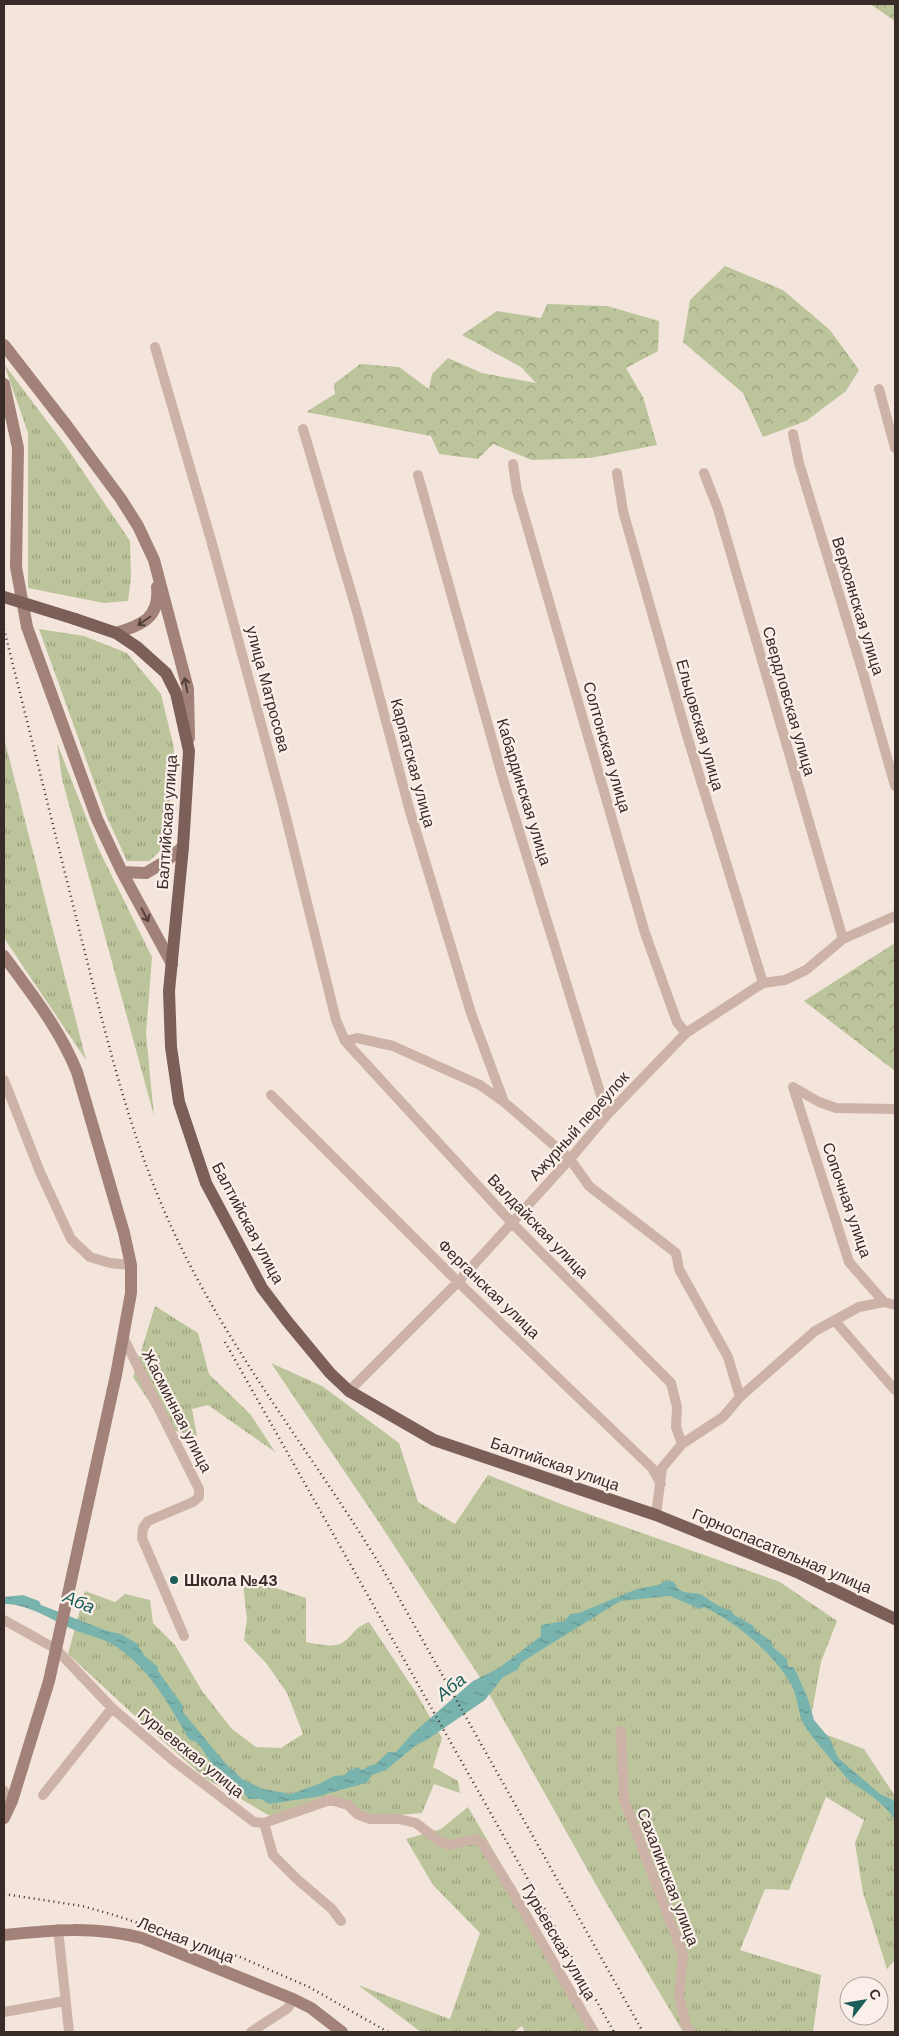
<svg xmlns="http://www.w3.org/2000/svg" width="899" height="2036" font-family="'DM Sans',sans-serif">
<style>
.grass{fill:url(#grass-tufts)}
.forest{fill:url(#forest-crowns)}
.water{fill:url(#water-ripples)}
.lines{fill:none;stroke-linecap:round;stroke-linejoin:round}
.street{stroke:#cdb3a7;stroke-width:10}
.secondary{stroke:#a18178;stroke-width:12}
.primary{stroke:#7c5f58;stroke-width:12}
.rail{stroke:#392b28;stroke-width:2.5;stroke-dasharray:1 4;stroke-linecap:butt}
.primary-bridge{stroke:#7c5f58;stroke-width:12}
.oneway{stroke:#53403c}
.poi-dot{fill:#1b5d58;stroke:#fbf0e9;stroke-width:2}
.labels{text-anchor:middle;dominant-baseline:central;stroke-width:4.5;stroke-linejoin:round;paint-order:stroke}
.street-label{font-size:16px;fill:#392b28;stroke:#fbf0e9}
.poi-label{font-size:16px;font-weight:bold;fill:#392b28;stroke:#fbf0e9;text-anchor:start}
.water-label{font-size:18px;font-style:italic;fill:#1b5d58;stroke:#fbf0e9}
</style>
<defs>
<pattern id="grass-tufts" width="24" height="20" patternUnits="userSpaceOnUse" patternTransform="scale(1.25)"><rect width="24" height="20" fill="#bcc49b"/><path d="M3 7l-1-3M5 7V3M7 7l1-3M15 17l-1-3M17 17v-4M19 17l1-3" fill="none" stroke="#9a9f7e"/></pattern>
<pattern id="forest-crowns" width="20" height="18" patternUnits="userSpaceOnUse" patternTransform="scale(1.25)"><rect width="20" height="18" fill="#bcc49b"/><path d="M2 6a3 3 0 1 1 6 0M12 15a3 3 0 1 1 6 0" fill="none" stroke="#9a9f7e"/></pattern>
<pattern id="water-ripples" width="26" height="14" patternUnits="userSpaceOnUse" patternTransform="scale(1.25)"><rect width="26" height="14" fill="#79b3ad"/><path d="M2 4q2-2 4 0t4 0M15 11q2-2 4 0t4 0" fill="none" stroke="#64928d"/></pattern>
</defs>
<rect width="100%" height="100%" fill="#f4e5dc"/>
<path class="grass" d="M4 364 65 445 130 541 131 578 128 601 104 603 28 588V433Z
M39 629 84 636 127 653 161 694 174 748 167 845 149 861H127L106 815Z
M4 738 86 1060 4 938Z
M57 743 99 850 152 957 146 1034 154 1116 62 779Z
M155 1306 198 1333 209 1374 251 1415 275 1452 208 1405 192 1409 197 1436 167 1429 133 1377Z
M271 1363 322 1386 399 1443 418 1502 455 1524 488 1475 566 1506 780 1582 837 1621 821 1662 809 1728 864 1749 895 1796V1960L887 1969 863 1893 855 1843 864 1820 826 1797 789 1890 765 1889 740 1950 821 1975 813 2032H683L604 1899 479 1676 380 1524Z
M243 1584H264L306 1598V1642C317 1644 335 1649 345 1641 356 1632 354 1628 369 1622L415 1691 442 1738 433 1767 458 1781 460 1793 434 1784 422 1813 364 1818 343 1800 270 1816 205 1778 147 1727 68 1654 85 1591 115 1602 125 1594 150 1600 153 1623 175 1645 202 1691 232 1729 256 1747 281 1748 303 1734 287 1693 266 1663 244 1640 247 1619Z
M468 1807 599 2032H525L522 2026 513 2032H421L358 1985 450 2019 480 1933 433 1885 406 1839 441 1829Z"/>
<path class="forest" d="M870 4H895V21Z
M725 266 783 290 830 330 859 370 846 391 806 421 763 437 743 393 683 342 690 300Z
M547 304 607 306 659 321 658 351 626 368 643 397 657 445 590 458 532 460 493 444 478 459 439 454 431 436 306 412 335 394 334 384 360 364 399 367 429 389 432 374 448 358 482 373 536 383 521 367 462 335 497 311 541 318Z
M895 943V1071L804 1001Z"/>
<path class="water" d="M667 1580 674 1582C676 1586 677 1589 682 1591 688 1594 696 1592 702 1595 710 1600 722 1610 731 1610L734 1615 752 1625 756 1631 771 1641 773 1647 787 1659 788 1667H794L808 1699 814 1720 830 1739 838 1758 880 1794 893 1800 895 1804V1820C885 1804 868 1793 852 1783 849 1781 828 1756 825 1752 817 1743 807 1731 802 1721 798 1709 797 1696 791 1684 773 1653 736 1622 704 1607L700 1609 670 1596 620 1601 522 1662 517 1670 503 1677 485 1700 428 1739 415 1746 386 1770 372 1775 366 1783 315 1797 269 1804 261 1799H249L240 1789 232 1785 222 1771 212 1764 198 1743 189 1739C168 1703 148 1665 110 1643 97 1636 81 1634 68 1627 47 1617 27 1604 4 1604V1597L23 1595 39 1601 41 1605 107 1631 121 1634 136 1643 145 1656 158 1667V1671L183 1706V1712L225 1763 242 1779 263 1789 291 1794 321 1783 334 1776 345 1775 348 1771 358 1767 362 1770 369 1766 376 1764 388 1752H396L412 1734 473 1681 499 1668 541 1636V1625L565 1621 570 1614 579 1613 637 1589 658 1585Z"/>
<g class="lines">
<path class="street" d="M155 347 211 540 282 801 336 1020 345 1041 512 1223 671 1383 677 1407 676 1427 682 1444
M879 389 895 448
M303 429 357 612 409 808 471 1013 504 1102
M793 434 799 463 863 673 895 786
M513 464 517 491 645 933 677 1022 686 1033
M617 473 623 511 685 729 763 983
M704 473 718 509 843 939
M418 475 503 779 607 1115
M345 1041 357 1038 393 1046 480 1085 504 1102 570 1159 589 1186 676 1253 679 1269 728 1357 740 1397
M4 1080 40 1172 71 1239 90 1257 110 1263 131 1265
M793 1087 849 1262 884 1302 895 1305
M793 1087 819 1102 836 1108 895 1109
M271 1095 458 1282 652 1468 661 1484
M835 1321 895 1390
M123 1337 199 1489V1497L193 1502 148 1521 143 1528 142 1538 184 1636
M349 1391 458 1282 570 1159 607 1115 686 1033 763 983 785 980 806 970 843 939 895 916
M656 1515 662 1468 682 1444 723 1417 740 1397 815 1331 859 1307 884 1302
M4 1620 56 1649 112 1708 175 1762 254 1822 264 1823 273 1855 298 1880 332 1909 341 1921
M621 1731 624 1800 683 1955 679 1997 686 2025 690 2032
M4 1791 12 1801
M43 1795 112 1708
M264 1823 330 1800 348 1805 357 1814 370 1819H399L416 1823 439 1841 449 1845 475 1839 482 1843 512 1891 594 2032
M58 1929 69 2032
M4 2012 65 2001
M251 2032 288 2008 293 1999"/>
<path class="secondary" d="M4 345 67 426 121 499 138 526 154 560 188 689 189 738
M4 384 18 448 16 567 27 627 97 819 122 872 172 964
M116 633C142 625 160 618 157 587
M122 872 146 873 166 861 183 847
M4 956C31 993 60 1029 77 1072L124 1233 131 1265V1293L116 1375 49 1681 12 1801 4 1818
M4 1935C52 1930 94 1926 142 1938L293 1999 311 2008 342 2032"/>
<path class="primary" d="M75 619 116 633 137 647 166 673 176 693 189 751 183 847 169 991 171 1047 179 1102 206 1183 262 1288 287 1321 330 1373 349 1391 434 1440 656 1515 799 1573 895 1619"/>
<path class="rail" d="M4 629C30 733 56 837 82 941 108 1043 132 1146 178 1241 235 1360 319 1463 386 1575L643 2032
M225 1342 614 2032
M4 1894 82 1906 111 1914 240 1957 309 1987 388 2032"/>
<path class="primary-bridge" d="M4 597 75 619"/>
</g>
<defs><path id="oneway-shaft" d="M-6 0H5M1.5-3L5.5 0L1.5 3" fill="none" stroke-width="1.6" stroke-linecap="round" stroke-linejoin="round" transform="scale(1.25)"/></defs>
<g class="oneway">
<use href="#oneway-shaft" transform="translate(144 621) rotate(145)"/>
<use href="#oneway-shaft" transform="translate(186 685) rotate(-101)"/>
<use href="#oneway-shaft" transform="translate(145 915) rotate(62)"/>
</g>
<circle class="poi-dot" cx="174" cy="1580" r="5"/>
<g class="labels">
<g class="street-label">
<text transform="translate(858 606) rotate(73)">Верхоянская улица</text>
<text transform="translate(268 689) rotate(75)">улица Матросова</text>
<text transform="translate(789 701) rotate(74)">Свердловская улица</text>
<text transform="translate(700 725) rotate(74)">Ельцовская улица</text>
<text transform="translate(607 747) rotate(74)">Солтонская улица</text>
<text transform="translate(413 763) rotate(75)">Карпатская улица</text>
<text transform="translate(524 792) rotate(73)">Кабардинская улица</text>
<text transform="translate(167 822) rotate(-86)">Балтийская улица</text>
<text transform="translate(579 1126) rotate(-48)">Ажурный переулок</text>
<text transform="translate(847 1200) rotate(71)">Сопочная улица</text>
<text transform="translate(248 1223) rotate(62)">Балтийская улица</text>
<text transform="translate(538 1226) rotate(46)">Валдайская улица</text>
<text transform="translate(489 1289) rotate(44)">Ферганская улица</text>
<text transform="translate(177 1411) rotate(63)">Жасминная улица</text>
<text transform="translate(555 1464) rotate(19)">Балтийская улица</text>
<text transform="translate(782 1551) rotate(23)">Горноспасательная улица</text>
<text transform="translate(191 1753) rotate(39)">Гурьевская улица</text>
<text transform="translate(668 1877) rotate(69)">Сахалинская улица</text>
<text transform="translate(186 1940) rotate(21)">Лесная улица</text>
<text transform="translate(559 1942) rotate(60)">Гурьевская улица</text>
</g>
<g class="poi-label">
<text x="184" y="1580">Школа №43</text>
</g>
<g class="water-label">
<text transform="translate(79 1602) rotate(23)">Аба</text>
<text transform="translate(451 1687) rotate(-39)">Аба</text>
</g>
</g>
<rect width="899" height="2036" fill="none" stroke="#392b28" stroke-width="10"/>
<g transform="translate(864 2001) rotate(59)"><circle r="24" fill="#fbf0e9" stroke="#ada19c"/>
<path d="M0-4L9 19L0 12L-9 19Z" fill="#1b5d58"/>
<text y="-8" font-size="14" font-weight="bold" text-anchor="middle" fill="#392b28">С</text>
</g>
</svg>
